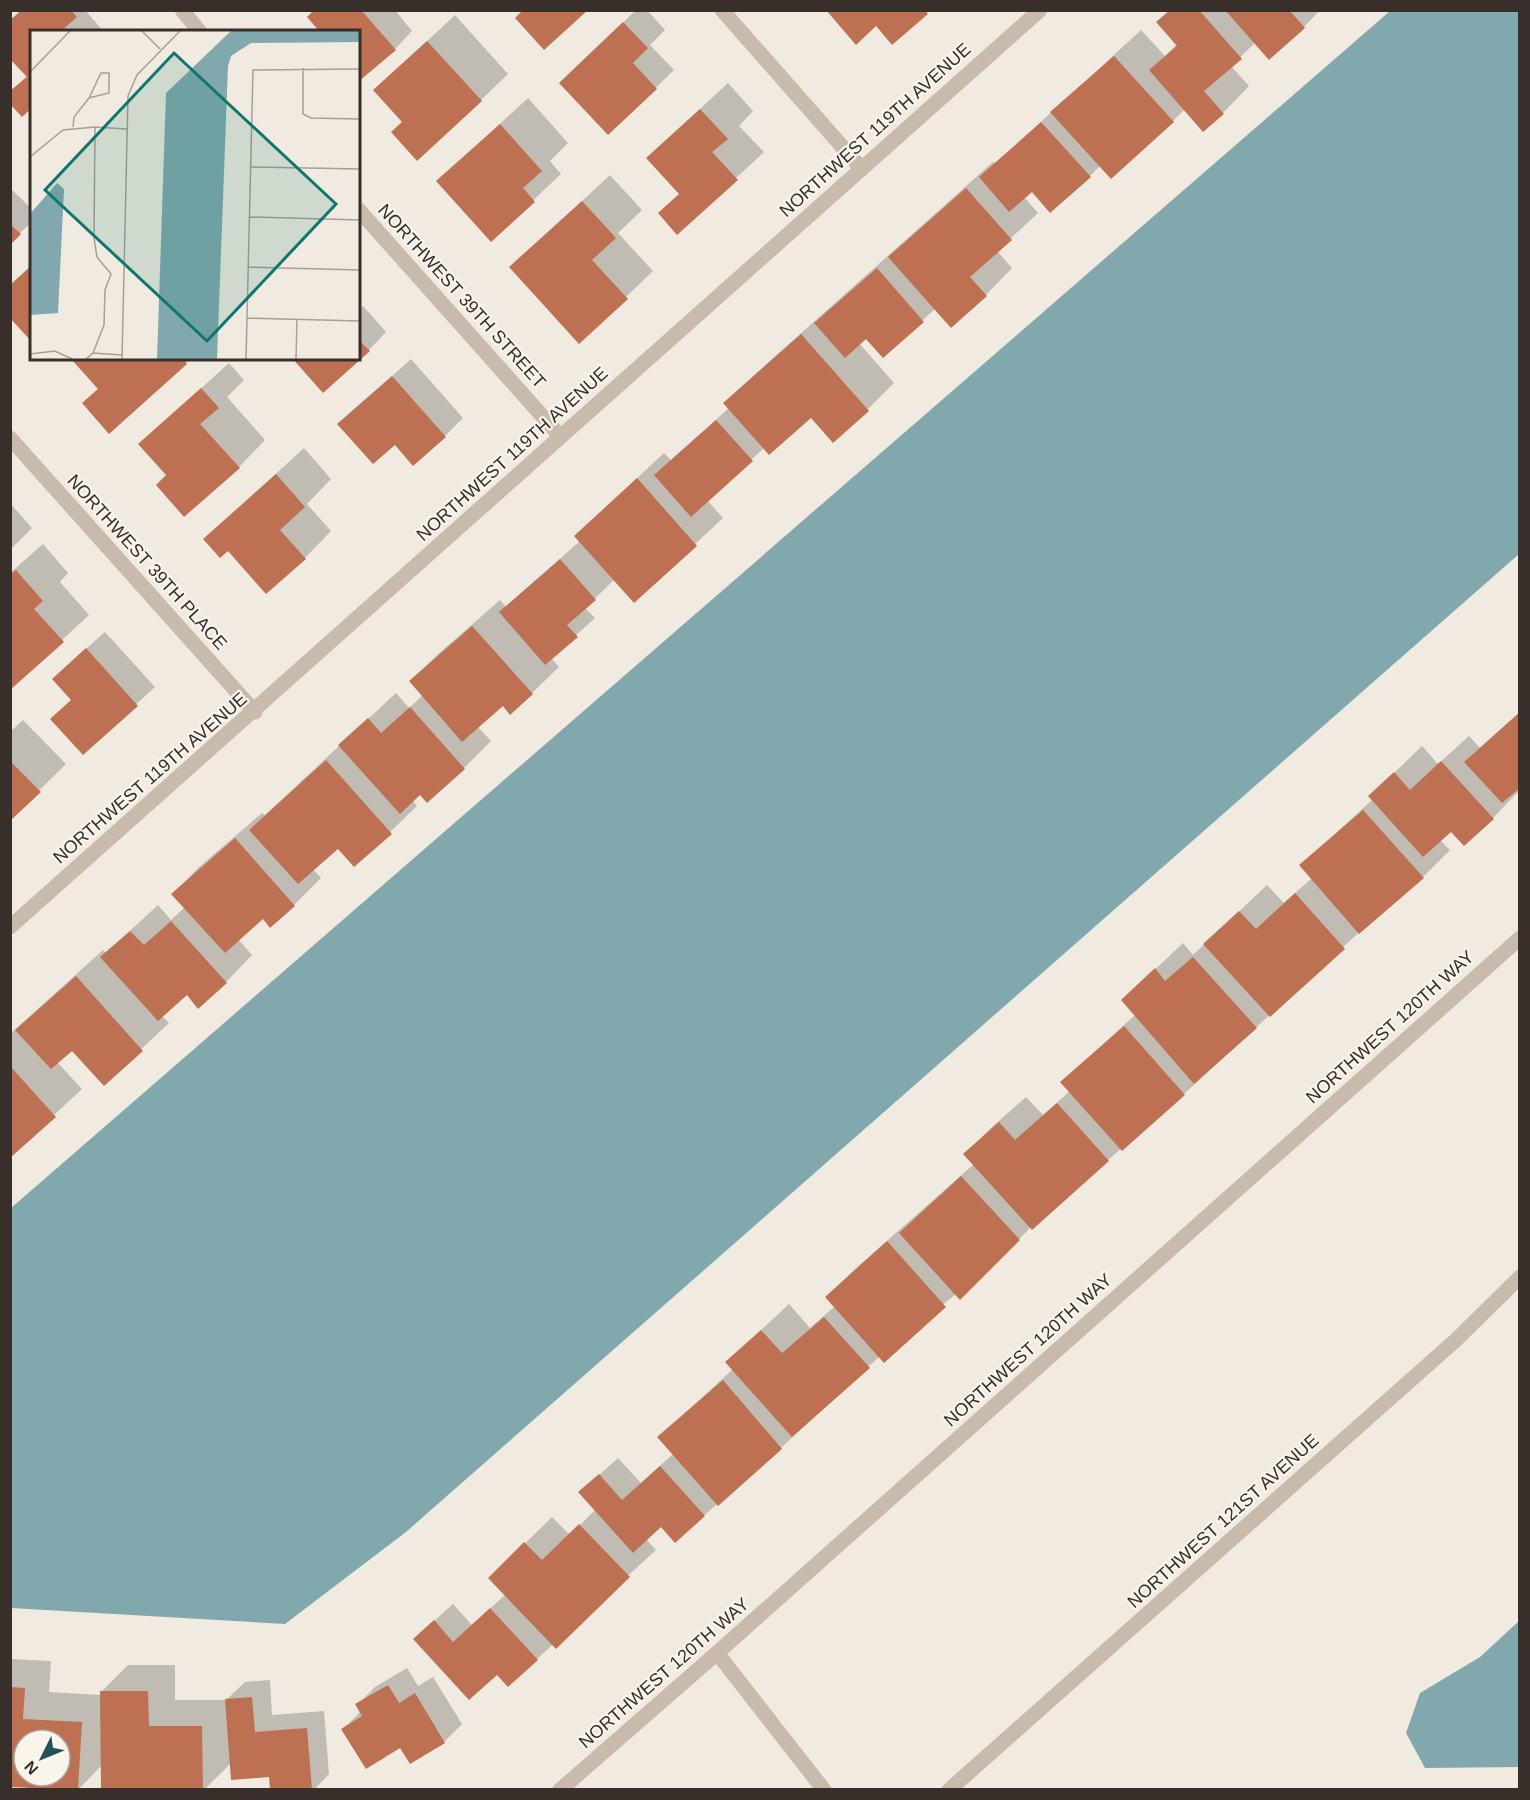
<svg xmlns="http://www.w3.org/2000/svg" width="1530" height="1800" font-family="Arial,sans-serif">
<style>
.water{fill:#81a9ad}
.shadow{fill:#0003;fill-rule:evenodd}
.building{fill:#bd7052;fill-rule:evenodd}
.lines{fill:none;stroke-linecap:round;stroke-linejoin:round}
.minor{stroke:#c9baac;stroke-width:15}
.tertiary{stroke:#c9baac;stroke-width:15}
.labels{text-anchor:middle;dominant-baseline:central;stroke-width:4.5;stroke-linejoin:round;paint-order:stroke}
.street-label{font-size:18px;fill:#382f2b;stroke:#f9f4ec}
.inset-road{fill:none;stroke:#a79f98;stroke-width:1.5}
.view{fill:#0f766e;fill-opacity:0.15;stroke:#0f766e;stroke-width:3}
.inset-edge{fill:none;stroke:#382f2b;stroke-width:3}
</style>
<rect width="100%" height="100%" fill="#f1eae0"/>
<path class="water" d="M1390 11H1519V554L406 1532 285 1624 11 1608V1208Z
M1519 1621V1767L1425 1768 1406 1733 1420 1693 1480 1657Z"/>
<path class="shadow" d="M21 10H85L104 32H32V106L10 92 27 76 10 21Z
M315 10H395L412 31 395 49Z
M636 10H647L665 30 650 45 674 70 609 133 578 66Z
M1170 10H1320L1304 27 1256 42 1231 66 1249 86 1223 113 1185 109 1173 121 1101 165 1090 176 1032 190 1024 197 1038 213 997 251 1012 268 986 295 935 309 883 356 866 337 859 343 894 383 868 409 833 440 811 416 764 448 707 500 723 518 634 601 615 579 585 608 595 618 551 658 559 667 532 693 503 703 477 726 491 741 464 768 427 801 420 793 412 800 417 806 390 832 338 847 313 869 321 878 294 905 270 925 263 917 238 939 252 955 226 982 187 993 162 1016 169 1023 104 1084 72 1049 57 1062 82 1089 10 1156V1034L103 950 106 953 158 905 171 920 185 907 173 894 199 867 262 813 265 815 396 693 409 708 423 695 411 681 437 655 500 600 506 607 580 541 603 510 664 453 671 460 729 408 725 403 752 377 993 162 995 164 1141 30 1165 56 1177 44Z
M455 15 508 74 481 100 375 90Z
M728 83 753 111 739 126 764 152 677 233 680 193 675 132Z
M528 98 568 143 550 161 561 174 491 240 438 181Z
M610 175 642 210 618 233 653 271 579 342 511 267Z
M10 188 32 209V222L10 242Z
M363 306 386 332 369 350 323 391 358 358V310Z
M76 358H191L186 363 99 388Z
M411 359 463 418 445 436 395 443 339 424Z
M229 363 244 380 227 397 265 440 239 467 168 475 140 444Z
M304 448 331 479 307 504 331 531 305 558 205 539Z
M10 503 32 528 10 550Z
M43 544 68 573 60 582 89 615 10 688V573Z
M105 632 155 687 83 753 73 699 72 661Z
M1520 712V786L1517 788 1519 791 1493 818 1464 844 1451 830 1440 840 1450 850 1423 877 1367 925 1184 1094 1031 1227 960 1298 956 1294 880 1356 781 1448 675 1541 661 1525 646 1539 656 1550 537 1659 497 1673 469 1698 433 1622 453 1604 472 1625 506 1594 490 1578 552 1517 570 1535 596 1509 580 1492 618 1458 641 1483 674 1453 659 1437 733 1369 727 1362 789 1304 810 1328 835 1306 827 1297 854 1270 974 1164 965 1154 992 1127 1026 1097 1043 1115 1070 1091 1062 1082 1136 1014 1123 1000 1183 943 1193 955 1267 885 1284 903 1312 878 1301 865 1373 799 1370 796 1422 746 1438 764 1469 736 1480 748Z
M23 720 66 764 10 819V732Z
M10 1659 51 1661 49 1692 101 1695V1692L128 1665H175V1700H226L245 1682 270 1680 272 1715 324 1711 329 1774 314 1790H272L271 1775 232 1762 204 1790H103L102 1765 78 1790 10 1786ZM24 1740H60V1776H24Z
M407 1668 418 1686 433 1677 462 1724 444 1742 401 1746 343 1729 361 1711 357 1705 375 1687Z"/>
<path class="building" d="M22 10H71L77 17 60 32H32V108L22 117 10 104V91L27 77 10 59V20Z
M314 10H361L396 50 358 82V32H320L307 17Z
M523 10H588L544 50 515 18Z
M826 10H925L928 14 892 45 876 26 856 45Z
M1170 10H1199L1242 59 1204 91 1224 114 1203 132 1149 70 1177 46 1156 22Z
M1225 10H1289L1305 28 1269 60Z
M623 22 648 48 633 63 657 89 608 135 559 83Z
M427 41 482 101 417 161 391 132 402 122 373 90Z
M1114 56 1174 122 1111 179 1050 112Z
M700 109 728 139 712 152 738 180 677 235 658 213 679 194 646 158Z
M1041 122 1091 177 1050 213 1032 192 1009 212 979 177Z
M500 124 542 171 523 188 535 202 491 242 436 181Z
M966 188 1012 240 970 277 987 296 951 328 888 257Z
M582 201 616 238 592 260 628 299 579 344 509 267Z
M10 224 21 234 10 245Z
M32 265V342L10 318V285Z
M877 268 924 322 883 358 866 339 845 358 814 323Z
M801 334 869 411 833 443 811 418 769 455 723 403Z
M358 339 370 351 323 393 292 358H358Z
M74 358H182L187 364 109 434 82 403 98 389 72 360Z
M392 376 446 437 413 466 395 445 373 464 337 424Z
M201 388 219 408 200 424 240 468 184 517 156 485 166 475 138 444Z
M716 420 753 461 691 517 654 475Z
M276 474 305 507 280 530 306 559 266 594 228 551 220 558 203 539Z
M637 478 697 546 634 603 574 536Z
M560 559 596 600 567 625 578 637 545 665 499 612Z
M16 570 43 601 34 609 64 642 10 690V574Z
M472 626 533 694 510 715 503 706 462 742 409 681Z
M86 648 138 706 83 755 50 719 71 700 52 679Z
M410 707 465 769 427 803 420 795 400 814 338 745 368 718 381 733Z
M1520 712V788L1502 803 1464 762Z
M326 760 392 834 354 867 338 849 298 884 249 830Z
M10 761 41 792 10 821Z
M1441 761 1494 819 1464 846 1451 832 1423 857 1368 796 1394 772 1410 790Z
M1363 810 1424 878 1359 934 1299 865Z
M235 838 295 906 270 928 263 919 225 953 171 894Z
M1295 893 1345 949 1270 1017 1203 944 1239 911 1256 929Z
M171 921 227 983 198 1009 187 995 158 1021 100 957 130 931 144 945Z
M1193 957 1257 1028 1194 1084 1121 1000 1155 968 1165 981Z
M76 976 143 1051 104 1086 72 1051 51 1069 15 1030Z
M1124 1026 1185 1095 1122 1151 1060 1082Z
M10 1066 56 1117 10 1158Z
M1057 1103 1109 1161 1032 1230 963 1154 999 1122 1015 1140Z
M961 1176 1020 1240 960 1300 899 1233Z
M887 1241 946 1307 884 1363 825 1297Z
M824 1317 870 1368 792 1437 725 1362 761 1330 782 1353Z
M723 1380 782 1449 718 1506 657 1437Z
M660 1466 705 1516 675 1543 661 1527 633 1553 578 1492 599 1474 622 1500Z
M579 1524 630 1577 556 1649 488 1578 524 1542 542 1560Z
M490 1608 538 1660 508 1687 497 1675 469 1700 413 1639 434 1620 453 1642Z
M388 1685 399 1703 415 1693 445 1743 410 1764 400 1748 366 1769 341 1729 362 1716 355 1704Z
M10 1687 25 1688 23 1719 82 1722 78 1790 10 1787ZM24 1740H60V1776H24Z
M100 1691H148L149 1726H202L203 1790H101Z
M252 1697 255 1732 307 1728 312 1790H270L269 1777 231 1780 225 1699Z"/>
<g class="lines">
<path class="minor" d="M182 10 200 32
M722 10 861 168
M358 209 560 436
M10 438 255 712
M10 927 1040 10
M717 1653 824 1790
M949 1790 1457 1339 1520 1277"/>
<path class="tertiary" d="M560 1790 717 1653 1520 938"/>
</g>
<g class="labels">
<g class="street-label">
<text transform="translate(875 130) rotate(-42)">NORTHWEST 119TH AVENUE</text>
<text transform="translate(462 296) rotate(48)">NORTHWEST 39TH STREET</text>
<text transform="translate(512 454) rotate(-42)">NORTHWEST 119TH AVENUE</text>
<text transform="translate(147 562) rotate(48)">NORTHWEST 39TH PLACE</text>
<text transform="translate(150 778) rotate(-41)">NORTHWEST 119TH AVENUE</text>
<text transform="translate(1390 1027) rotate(-42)">NORTHWEST 120TH WAY</text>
<text transform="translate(1028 1350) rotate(-42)">NORTHWEST 120TH WAY</text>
<text transform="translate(1223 1521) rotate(-42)">NORTHWEST 121ST AVENUE</text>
<text transform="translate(664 1673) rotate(-41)">NORTHWEST 120TH WAY</text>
</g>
</g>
<g transform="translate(30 30)">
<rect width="330" height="330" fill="#f1eae0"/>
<path d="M201 1H330V12L221 13 201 26 198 36 187 329H127L136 63ZM27 153 34 159 28 283 0 285V184Z" fill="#81a9ad"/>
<path class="inset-road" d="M112 1 130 19M273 38V84L281 88 330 89M0 42 40 1M43 97 44 87 59 68 79 63V43H71L59 68M0 127 33 100 65 97M220 137 330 139M220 187 330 190M218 237 330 240M217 288 330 291M63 323 74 295 75 260 81 244 67 227 64 208 65 97 97 99M0 324 25 321 42 329M56 329 63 323 92 325M92 329 98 66 107 45 150 1M216 329 223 40 330 39M266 329 267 289"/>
<path class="view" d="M144 23 306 174 177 311 15 160Z"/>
<rect width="330" height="330" class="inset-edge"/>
</g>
<rect width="1530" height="1800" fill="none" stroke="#382f2b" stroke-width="24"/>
<g transform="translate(42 1758) rotate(227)"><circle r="28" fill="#f9f4ec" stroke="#aca59f" stroke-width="1.5"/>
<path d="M0-4.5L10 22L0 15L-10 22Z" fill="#235157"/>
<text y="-9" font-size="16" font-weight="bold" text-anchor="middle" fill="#382f2b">N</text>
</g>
</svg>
